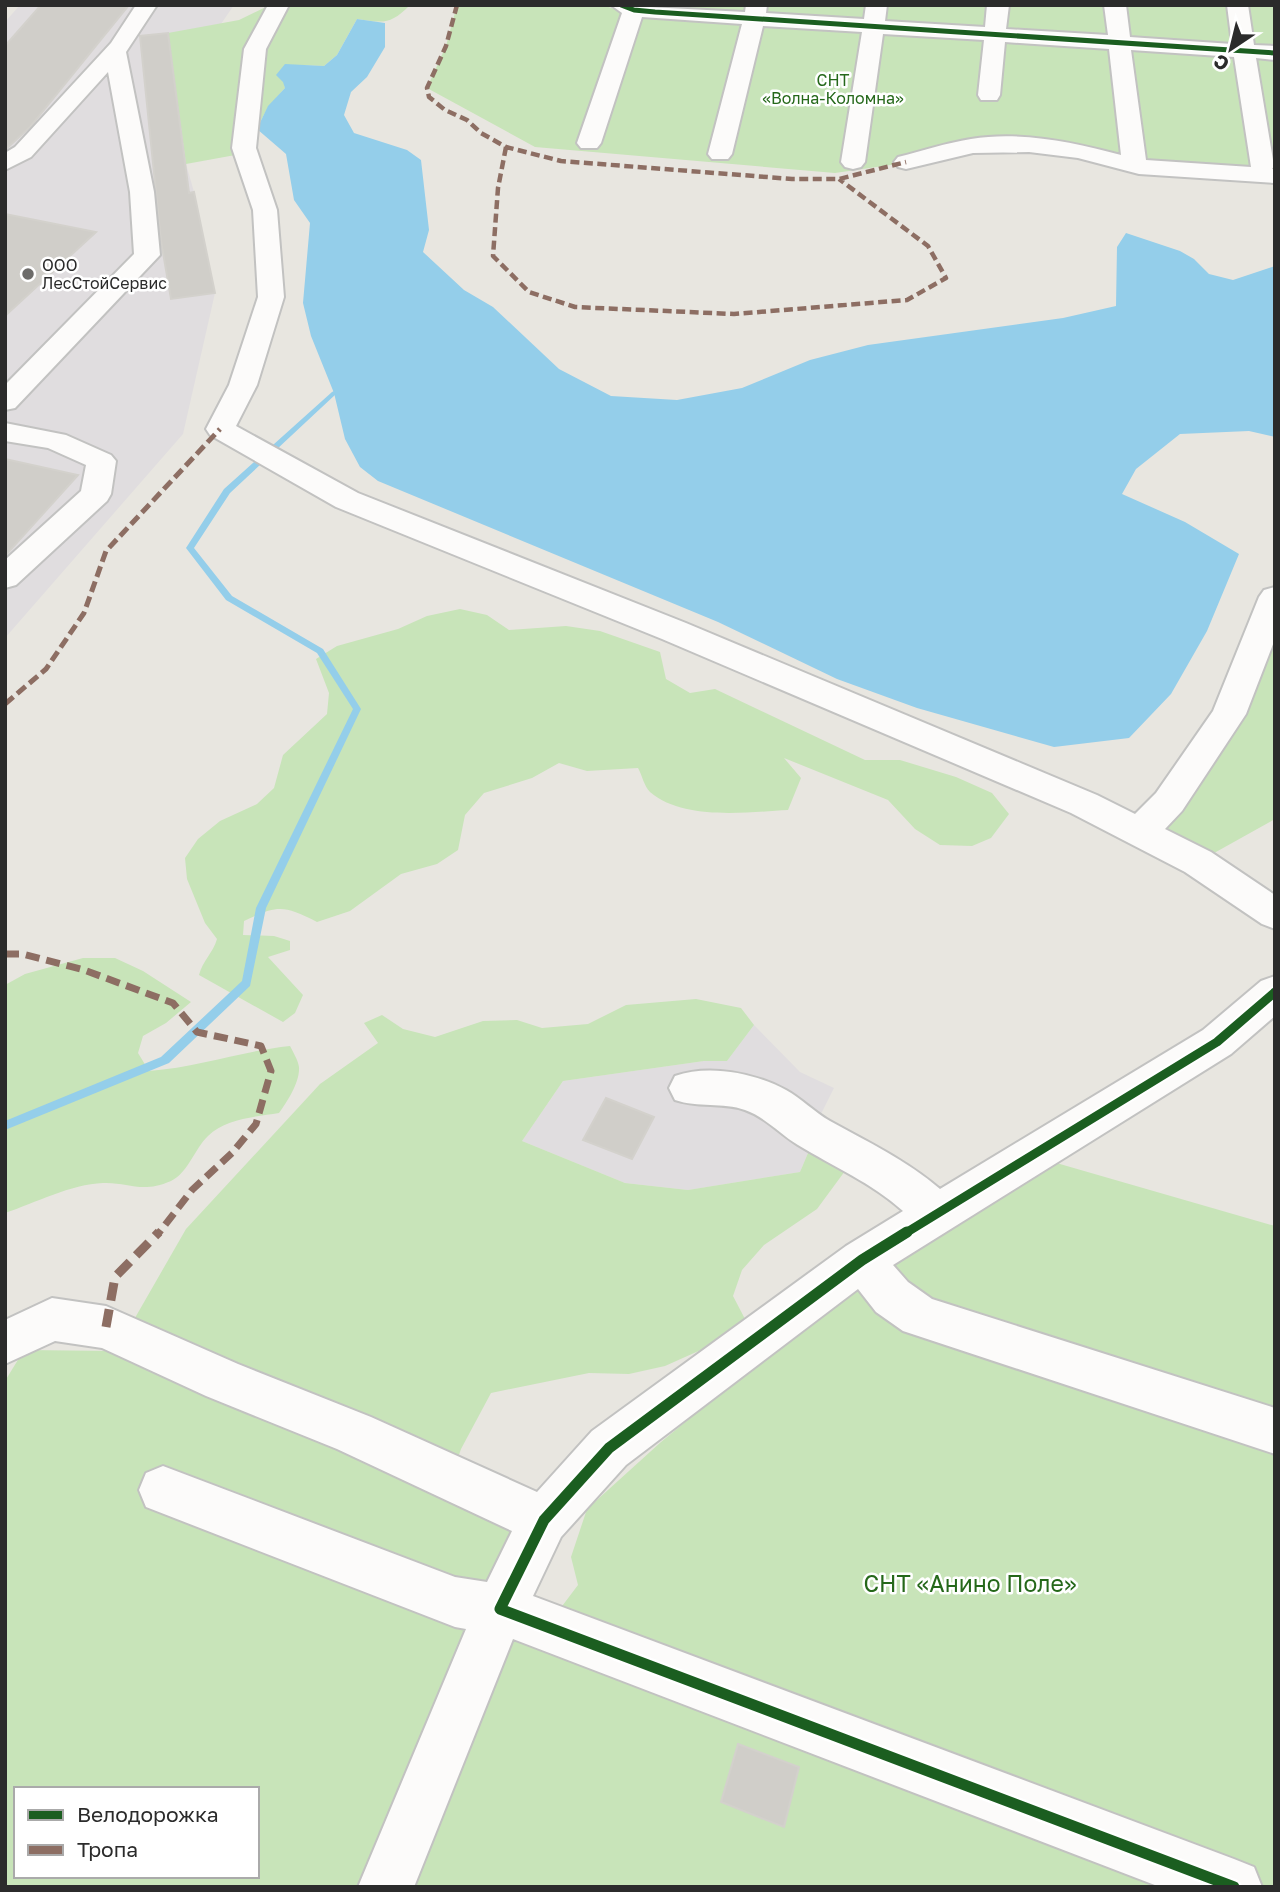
<svg xmlns="http://www.w3.org/2000/svg" width="1280" height="1892" font-family="'Golos Text',sans-serif">
<style>
.industrial{fill:#e0dddf}
.green{fill:#c8e4b9;fill-rule:evenodd}
.water{fill:#94ceea}
.lines{fill:none;stroke-linecap:round;stroke-linejoin:round}
.stream{fill:#94ceea;fill-rule:evenodd}
.building{fill:#d0cec9;stroke:#d3d1cc;stroke-width:2}
.minor-casing{stroke:#c2c2c1;stroke-width:4}
.minor{fill:#fcfbfa;fill-rule:evenodd}
.quiet-far3{stroke:#8d6e63;stroke-width:4.5;stroke-dasharray:9 4.5;stroke-linecap:butt}
.quiet-far2{stroke:#8d6e63;stroke-width:5;stroke-dasharray:11 5;stroke-linecap:butt}
.quiet-far1{stroke:#8d6e63;stroke-width:7;stroke-dasharray:14 7;stroke-linecap:butt}
.quiet{stroke:#8d6e63;stroke-width:9;stroke-dasharray:18 9;stroke-linecap:butt}
.cycleway-far2-casing{stroke:#fff;stroke-width:8}
.cycleway-far1-casing{stroke:#fff;stroke-width:13}
.cycleway-casing{stroke:#fff;stroke-width:16}
.cycleway-far2{stroke:#1b5e20;stroke-width:5}
.cycleway-far1{stroke:#1b5e20;stroke-width:9}
.cycleway{stroke:#1b5e20;stroke-width:11}
.poi-dot{fill:#6d6c6a;stroke:#fff;stroke-width:2.5}
.labels{text-anchor:middle;dominant-baseline:central;stroke-width:5;stroke-linejoin:round;paint-order:stroke}
.far-park-label{font-size:16px;fill:#25681a;stroke:#fff}
.far-poi-label{font-size:16px;fill:#2b2b2b;stroke:#fff;text-anchor:start}
.near-park-label{font-size:23px;fill:#25681a;stroke:#fff}
</style>
<rect width="100%" height="100%" fill="#e8e6e0"/>
<path class="industrial" d="M20 5H234L221 24 168 34 186 164 194 192 215 293 183 434 5 638V22Z
M754 1025 800 1072 834 1088 812 1132 811 1146 800 1172 688 1190 625 1183 522 1141 563 1081 704 1061H727Z"/>
<path class="green" d="M270 5H410C390 25 384 23 357 19L337 55 324 66 296 65 284 82 285 88C265 110 256 121 257 151L186 164 168 33 239 20Z
M457 5H603L634 16 646 5H1275V176L1139 167 1029 145 835 173 535 147 427 88 446 46Z
M1275 597V819L1198 862 1141 831 1169 802Z
M460 609 487 615 509 630 566 626 600 631 660 652 666 679 690 693 715 689 865 760H900L956 777 992 793 1009 814 991 838 972 846 940 845 915 829 888 800 784 758 801 778 788 810C747 812 684 821 650 792 644 786 642 775 638 768L587 771 559 763 532 778 484 793 465 815 458 850 437 864 401 874 350 911 317 922C283 905 278 905 244 921L243 935 274 936 290 941V950L268 957 303 995 295 1013 283 1022 199 975C203 960 213 953 217 939L205 923 187 879 185 858 198 839 220 821 257 804 274 788 283 755 327 714 329 693 316 659 337 646 398 629 427 616Z
M83 958H115L143 971 191 1002 166 1023 143 1036 138 1053 149 1071C199 1067 242 1051 290 1046 293 1052 298 1060 299 1067 300 1082 287 1102 279 1113 256 1117 226 1118 208 1136 195 1148 188 1173 171 1181 141 1194 129 1182 103 1183 71 1184 35 1203 5 1213V985L25 974Z
M696 999 741 1008 754 1025 727 1061H704L563 1081 522 1141 625 1183 688 1190 800 1172 811 1146 845 1171 817 1209 764 1245 742 1270 733 1296 745 1319 733 1339 703 1349 665 1366 629 1374 589 1373 491 1393 461 1449 445 1496 518 1524 364 1887H5V1381L24 1350 116 1351 186 1229 320 1084 378 1043 364 1023 382 1015 403 1029 435 1037 483 1021 517 1020 542 1028 588 1024 626 1005ZM16 1789H257V1876H16Z
M1053 1162 1275 1226V1887H405L504 1641 535 1642 578 1585 571 1557 587 1509 661 1442 855 1282Z"/>
<path class="water" d="M357 19 385 23V47L367 77 351 92 344 115 354 133 407 150 421 160 429 230 423 252 464 290 493 307 559 369 611 396 677 400 742 388 810 360 868 345 1063 318 1116 306 1117 247 1126 233 1180 251 1194 259 1209 274 1233 280 1275 266V437L1249 431 1180 434 1136 469 1122 494 1185 522 1239 554 1207 631 1171 694 1129 738 1054 747 917 708 837 679 718 622 378 481 360 467 345 439 334 393 311 336 303 303 310 223 294 200 286 154 257 129 268 106 285 88 283 82 276 75 285 64 324 66 337 55Z"/>
<g class="lines">
<path class="stream" d="M334 391 336 392V394L230 493 194 548 232 596 323 649 361 709 266 908 250 986 169 1063 5 1130V1121L161 1057 242 981 256 908 353 709 317 653 226 600 186 548 224 489 332 392Z"/>
</g>
<path class="building" d="M41 5H129L30 127 5 150V46Z
M168 33 189 193 194 192 215 293 171 299 161 241 140 36Z
M5 214 96 232 5 316Z
M5 459 78 475 5 556Z
M606 1098 654 1117 632 1159 583 1140Z
M738 1744 799 1767 784 1827 721 1802Z"/>
<g class="lines">
<g class="minor-casing">
<path id="minor" d="M136 5H157L126 52 154 192 160 255 15 408 5 410V385L134 254 130 192 108 72 31 157 5 170V153L15 147 111 43Z
M268 5H289L266 49 256 148 277 210 284 297 257 385 236 426 358 493 686 623 1097 795 1135 814 1156 793 1213 711 1259 597 1264 590 1275 587V639L1246 714 1182 811 1165 829 1211 852 1275 895V929L1262 924 1185 872 1071 813 662 639 336 507 210 435 206 429 229 385 258 297 253 210 232 148 244 49Z
M611 5 745 12 746 5H767L766 13 864 19 866 5H887L885 21 985 27 987 5H1009L1006 29 1108 35 1104 5H1126L1130 37 1232 44 1227 5H1248L1254 45 1275 46V60L1256 58 1274 166 1272 169H1275V183L1139 174 1078 158 1029 152 973 153 906 169 898 167 894 162 898 157C922 151 946 143 971 139 1020 131 1073 142 1121 155L1109 49 1005 42 1000 95 997 100H981L978 95 984 40 883 34 865 162 861 167 853 169 845 167 841 162 862 32 763 26 732 154 728 159H712L708 154 742 24 642 17 601 143 597 148H581L577 143 622 13ZM1131 50 1234 57 1251 167 1146 160Z
M5 423 66 435 111 455 116 461 111 494 107 501 16 585 5 588V560L81 491 86 465 48 448 5 441Z
M1275 976V1016L1231 1054 893 1265 908 1282 932 1299 1275 1408V1454L903 1331 876 1312 858 1289 626 1465 561 1537 533 1596 1234 1859 1254 1867 1262 1887H1160L513 1639 414 1887H358L466 1629 455 1627 146 1507 139 1490 146 1473 163 1466 455 1577 487 1582 512 1531 337 1449 206 1396 102 1348 55 1341 5 1364V1320L52 1298 106 1306 238 1364 371 1417 537 1492 592 1431 846 1246 903 1211C872 1183 834 1167 798 1145 780 1134 765 1117 745 1110 723 1102 698 1108 675 1100L669 1088 675 1076C709 1064 755 1073 786 1090 801 1098 814 1112 830 1121 868 1142 906 1160 940 1189L1203 1030 1261 981Z"/>
</g>
<use href="#minor" class="minor"/>
<path class="quiet-far3" d="M457 5 446 46 427 88 429 97 445 110 467 120 481 133 506 147 561 161 792 179H839L906 162
M506 147 498 188 493 256 529 292 575 307 734 314 907 300 946 278 928 246 839 179"/>
<path class="quiet-far2" d="M5 704 46 669 84 613 106 551 220 429"/>
<path class="quiet-far1" d="M5 954H23L84 970 173 1003 197 1032 261 1046 271 1071 256 1124 232 1153 192 1190 158 1234"/>
<path class="quiet" d="M106 1327 115 1277 159 1232"/>
<g class="cycleway-far2-casing">
<path id="cycleway-far2" d="M621 5 634 10 655 12 1275 53"/>
</g>
<g class="cycleway-far1-casing">
<path id="cycleway-far1" d="M904 1234 1217 1042 1275 992"/>
</g>
<g class="cycleway-casing">
<path id="cycleway" d="M907 1232 862 1260 609 1448 544 1520 500 1609 1234 1887"/>
</g>
<use href="#cycleway-far2" class="cycleway-far2"/>
<use href="#cycleway-far1" class="cycleway-far1"/>
<use href="#cycleway" class="cycleway"/>
</g>
<circle class="poi-dot" cx="28" cy="274" r="7"/>
<g class="labels">
<g class="far-park-label">
<text x="833" y="80">СНТ<tspan x="833" dy="18">«Волна-Коломна»</tspan></text>
</g>
<g class="far-poi-label">
<text x="42" y="265">ООО<tspan x="42" dy="18">ЛесСтойСервис</tspan></text>
</g>
<g class="near-park-label">
<text x="970" y="1583">СНТ «Анино Поле»</text>
</g>
</g>
<rect width="1280" height="1892" fill="none" stroke="#2b2b2b" stroke-width="14"/>
<rect x="14" y="1787" width="245" height="91" fill="#ffffff" stroke="#aaaaaa" stroke-width="2"/>
<rect x="28" y="1810" width="35" height="10" fill="#1b5e20" stroke="#aaaaaa" stroke-width="2"/>
<text x="77" y="1822" font-size="21" fill="#2b2b2b">Велодорожка</text>
<rect x="28" y="1845" width="35" height="10" fill="#8d6e63" stroke="#aaaaaa" stroke-width="2"/>
<text x="77" y="1857" font-size="21" fill="#2b2b2b">Тропа</text>
<g transform="translate(1231 49) rotate(215)" stroke="#ffffff" stroke-width="5" paint-order="stroke">
<path d="M0-5L12 26L0 18L-12 26Z" fill="#2b2b2b"/>
<text y="-10" font-size="19" font-weight="bold" text-anchor="middle" fill="#2b2b2b">С</text>
</g>
</svg>
